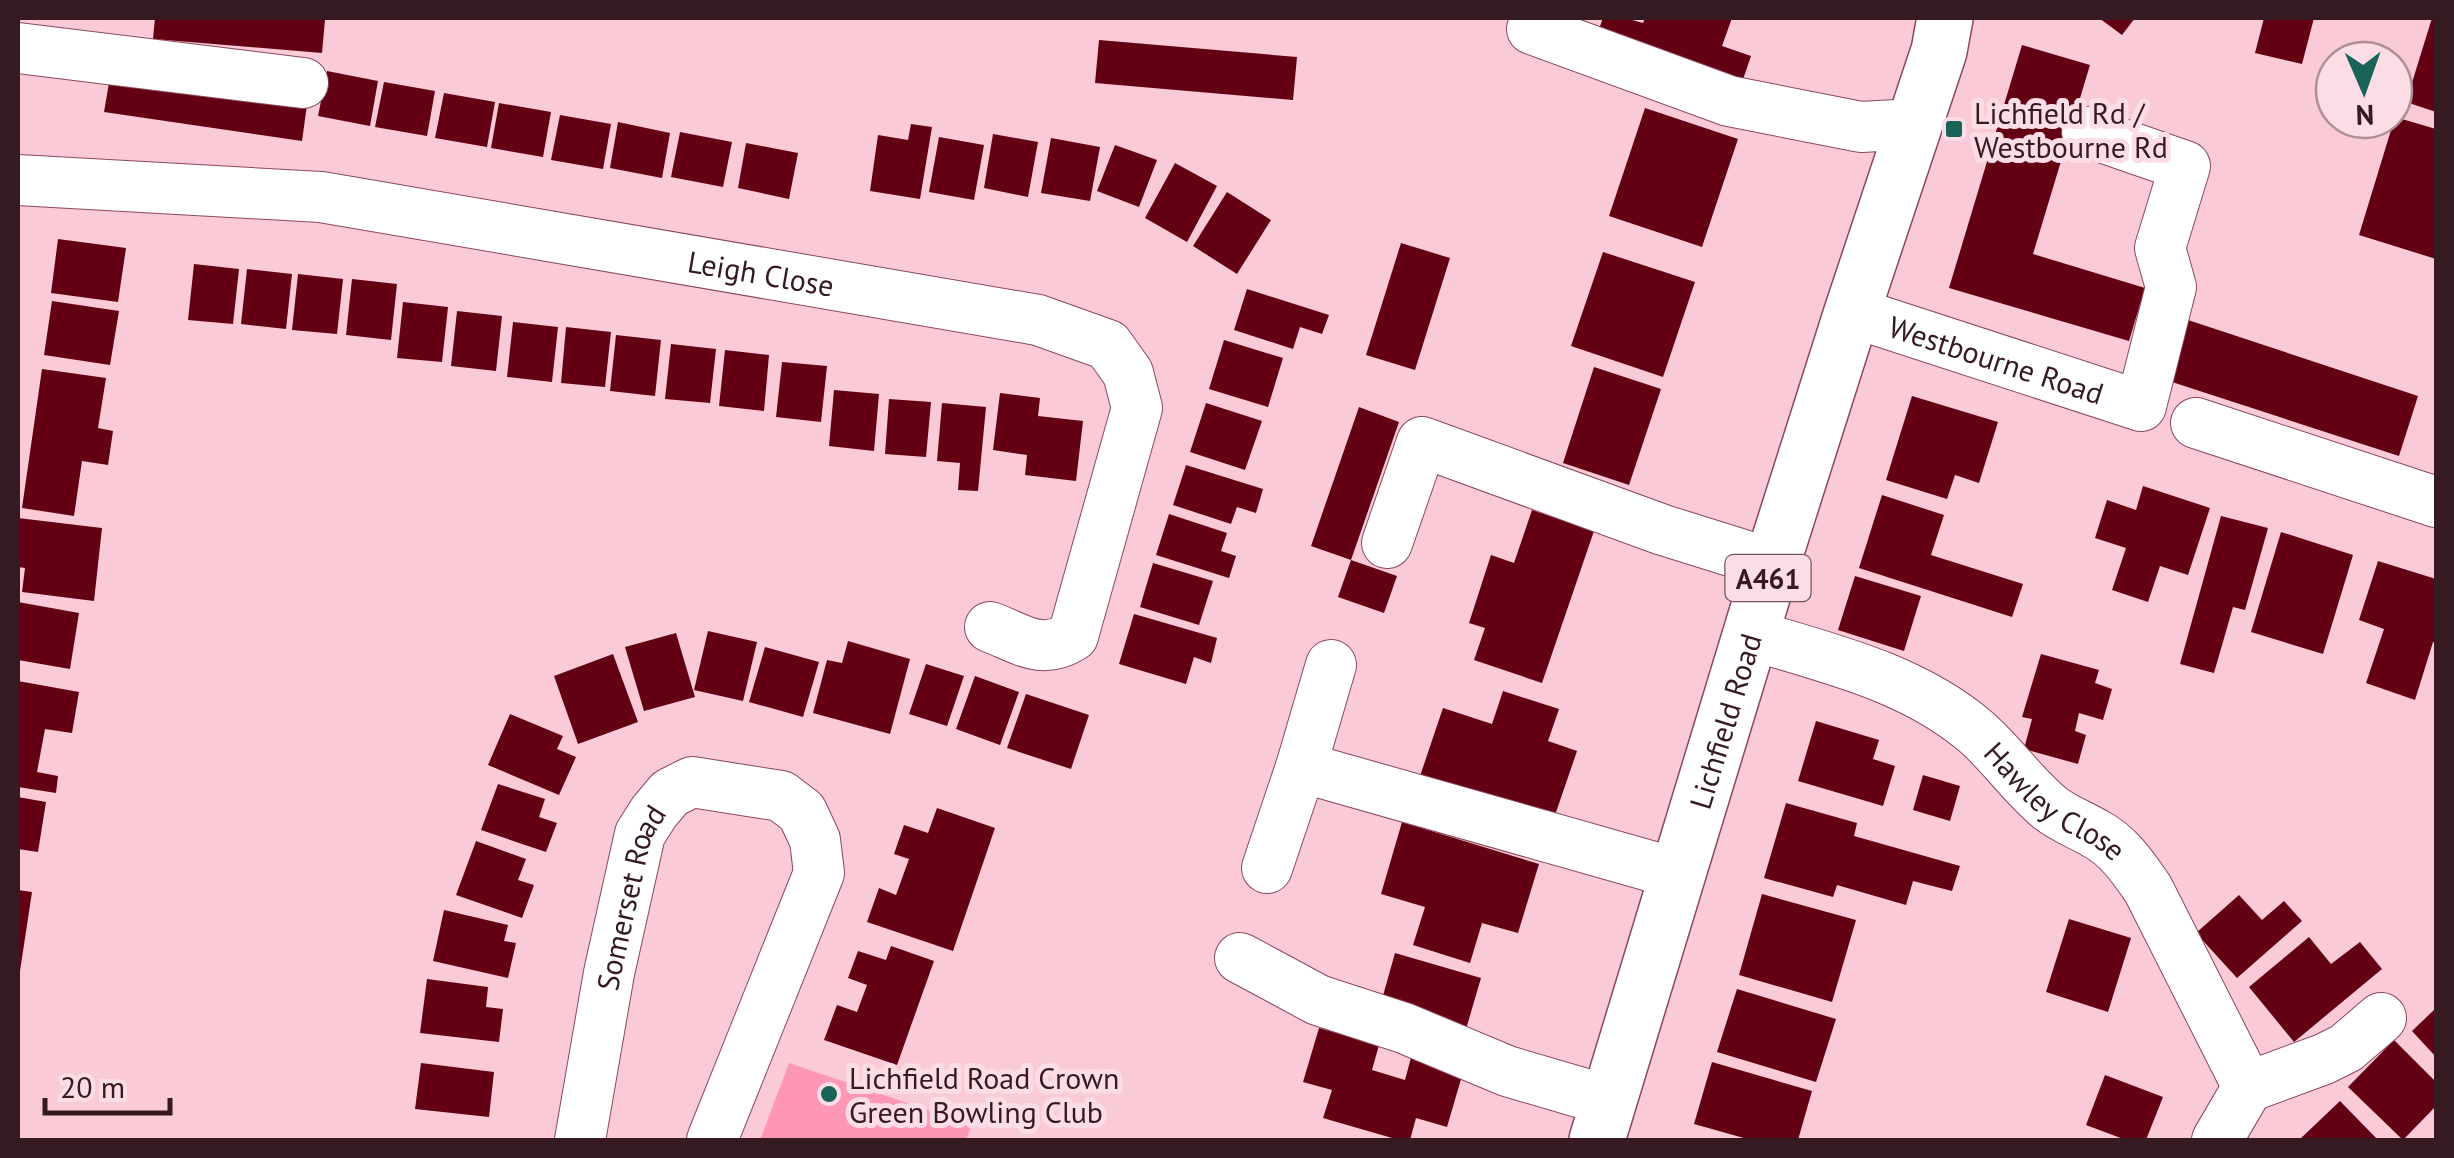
<svg xmlns="http://www.w3.org/2000/svg" width="2454" height="1158" font-family="'PT Sans',sans-serif">
<style>
.green{fill:#fe97b6}
.building{fill:#640013}
.lines{fill:none;stroke-linecap:round;stroke-linejoin:round}
.minor-casing{stroke:#8a485d;stroke-width:52}
.highway-casing{stroke:#8a485d;stroke-width:58}
.minor{stroke:#fff;stroke-width:50}
.highway{stroke:#fff;stroke-width:55}
.poi-dot{fill:#1a6358;stroke:#fddde5;stroke-width:4}
.labels{text-anchor:middle;dominant-baseline:central;stroke-width:10;stroke-linejoin:round;paint-order:stroke}
.shield{fill:#fddde5;stroke:#72545c;stroke-width:2.5}
.shield-label{font-size:28px;font-weight:bold;fill:#361a22}
.poi-label{font-size:30px;fill:#361a22;stroke:#fddde5;text-anchor:start}
.street-label{font-size:30px;fill:#361a22;stroke:#fddde5}
</style>
<rect width="100%" height="100%" fill="#facbd7"/>
<path class="green" d="M789 1063 972 1125 966 1140H760Z"/>
<path class="building" d="M155 18 325 20 322 53 153 39Z
M1603 18H1625L1643 23 1645 18H1732L1722 46 1751 56 1736 100 1591 51Z
M2099 18H2135L2122 35Z
M2264 18H2314L2302 64 2255 53Z
M2432 18H2436V112L2406 102Z
M1099 40 1297 57 1293 100 1095 83Z
M2022 45 2090 65 2033 254 2145 288 2129 341 1949 288Z
M327 71 378 81 370 126 318 116Z
M110 77 307 105 302 141 104 112Z
M384 82 435 91 427 136 375 127Z
M444 93 495 102 487 147 435 138Z
M499 103 551 112 543 157 491 148Z
M1645 108 1738 139 1702 247 1609 216Z
M560 115 611 124 603 169 551 160Z
M2395 117 2436 129V259L2359 235Z
M618 122 670 133 662 178 610 168Z
M911 124 932 127 920 199 870 191 878 135 908 140Z
M680 132 732 142 723 187 671 177Z
M993 134 1038 142 1028 197 984 188Z
M939 137 984 145 974 200 929 192Z
M1051 138 1100 147 1090 201 1041 193Z
M746 143 798 153 789 199 738 188Z
M1115 145 1157 160 1139 207 1097 191Z
M1175 163 1217 186 1187 242 1145 218Z
M1227 192 1271 220 1237 274 1193 246Z
M58 239 126 248 118 302 51 293Z
M1401 243 1450 258 1415 370 1366 355Z
M1603 252 1695 282 1663 377 1571 346Z
M194 264 239 269 233 324 188 320Z
M247 269 292 274 286 329 241 324Z
M298 274 343 279 337 334 292 330Z
M352 279 397 284 391 340 346 335Z
M1247 289 1329 315 1322 334 1300 327 1293 349 1234 330Z
M52 301 119 311 110 365 44 355Z
M403 302 448 307 442 362 397 358Z
M457 311 502 316 496 371 451 366Z
M2188 320 2418 396 2399 456 2169 381Z
M513 322 558 327 552 382 507 377Z
M566 327 611 332 605 387 561 383Z
M616 335 661 340 655 396 610 391Z
M1224 340 1283 358 1268 407 1209 389Z
M671 344 716 349 710 403 665 399Z
M725 350 769 355 764 411 719 406Z
M782 362 827 366 821 422 776 417Z
M1594 367 1661 389 1629 485 1563 463Z
M42 369 106 378 98 428 113 431 108 465 82 461 74 516 22 508Z
M834 390 879 394 874 451 829 446Z
M1000 393 1040 398 1038 416 1083 421 1076 481 1025 475 1027 455 993 450Z
M1912 396 1998 422 1979 483 1955 475 1947 499 1886 480Z
M889 399 931 402 926 457 885 454Z
M942 403 986 407 978 491 958 490 960 463 937 461Z
M1206 403 1262 421 1245 470 1190 452Z
M1359 407 1399 422 1351 560 1311 546Z
M1186 465 1263 489 1256 513 1237 507 1231 524 1173 505Z
M2143 486 2210 508 2188 575 2160 566 2148 602 2112 590 2126 548 2095 538 2107 500 2136 510Z
M1882 495 1944 515 1931 555 2023 584 2012 617 1859 568Z
M1532 510 1594 531 1542 683 1474 660 1485 628 1469 623 1491 555 1514 563Z
M1169 514 1227 533 1221 551 1236 556 1229 578 1156 555Z
M2221 516 2268 528 2245 610 2233 607 2214 673 2180 664Z
M18 518 102 528 94 601 22 592 25 568 18 567Z
M2281 532 2353 555 2323 654 2251 632Z
M1351 560 1397 576 1384 613 1338 597Z
M2378 561 2436 579V643L2433 642 2415 700 2366 683 2384 629 2359 620Z
M1153 563 1213 581 1199 625 1140 607Z
M1855 576 1921 596 1904 651 1838 630Z
M18 602 79 613 70 669 18 660Z
M1134 614 1217 638 1211 663 1194 657 1186 684 1119 664Z
M708 631 757 642 743 701 694 690Z
M676 633 695 697 644 711 625 647Z
M848 641 910 659 890 734 813 713 827 660 842 663Z
M765 647 819 662 803 717 749 702Z
M613 654 638 722 578 744 554 676Z
M2041 654 2099 670 2095 683 2112 689 2103 720 2079 713 2075 731 2086 735 2078 764 2024 749 2032 719 2022 717Z
M926 664 964 676 947 726 909 714Z
M975 676 1019 692 1000 745 956 729Z
M18 681 79 692 72 733 45 729 37 772 58 776 56 793 18 787Z
M1503 691 1559 709 1548 741 1577 751 1552 824 1419 779 1443 708 1492 724Z
M1026 694 1089 715 1071 769 1007 748Z
M510 714 563 736 557 749 576 757 559 795 488 765Z
M1816 721 1879 740 1873 759 1895 766 1883 806 1798 781Z
M1923 775 1960 786 1950 821 1913 810Z
M498 784 545 799 539 817 557 823 546 852 481 830Z
M18 797 46 802 38 852 18 849Z
M1786 803 1857 823 1854 836 1960 866 1952 891 1913 881 1906 905 1837 885 1833 897 1764 878Z
M937 808 995 828 953 951 867 922 879 888 896 895 909 859 894 854 904 825 928 833Z
M1402 822 1539 864 1518 933 1482 923 1470 963 1413 945 1425 907 1381 894Z
M476 841 526 859 518 880 534 885 522 918 456 895Z
M18 890 32 892 20 971H18Z
M1762 894 1856 920 1832 1002 1739 975Z
M2239 895 2262 920 2284 901 2302 921 2237 978 2196 933Z
M444 910 508 925 504 941 516 943 508 978 433 961Z
M2069 919 2131 938 2108 1012 2046 992Z
M2309 937 2331 964 2360 942 2382 969 2294 1042 2249 987Z
M891 946 934 961 897 1065 824 1040 837 1005 857 1012 867 985 848 978 858 951 886 960Z
M1395 953 1481 978 1464 1036 1379 1010Z
M427 979 488 987 486 1007 503 1009 499 1042 420 1033Z
M1737 989 1836 1019 1816 1082 1717 1052Z
M2436 1008V1057L2412 1031Z
M1319 1028 1379 1045 1372 1070 1405 1080 1412 1054 1464 1069 1447 1127 1416 1118 1410 1140H1399L1323 1118 1332 1090 1303 1082Z
M2394 1040 2436 1082V1106L2403 1140 2348 1087Z
M1712 1062 1812 1091 1798 1140H1751L1694 1124Z
M421 1063 494 1072 489 1117 415 1109Z
M2105 1075 2163 1097 2146 1140H2126L2086 1125Z
M2340 1101 2378 1140H2299Z"/>
<g class="lines">
<g class="minor-casing">
<g id="minor">
<path d="M1532 29 1729 101 1861 127 1915 124"/>
<path d="M18 48 303 83"/>
<path id="s1" d="M18 180 321 197 1038 320 1108 345 1128 373 1137 408 1073 636C1041 656 1022 639 990 627"/>
<path id="s2" d="M1852 312 2141 406 2171 287 2160 248 2185 166 2087 132"/>
<path d="M2196 423 2436 502"/>
<path d="M1387 543 1422 442 1663 530 1772 564"/>
<path id="s3" d="M1752 635C1830 659 1911 677 1975 731 2002 754 2022 785 2050 808 2064 819 2081 825 2096 834 2119 846 2134 869 2148 889L2248 1087"/>
<path d="M1301 767 1331 665"/>
<path d="M1267 868 1301 767 1678 874"/>
<path d="M1240 958 1318 1000 1404 1028 1507 1071 1609 1101"/>
<path id="s4" d="M580 1140 609 973 640 834 654 812 670 793 692 782 781 796 802 812 815 840 819 873 712 1140"/>
<path d="M2217 1140 2248 1087 2324 1059 2346 1048 2381 1018"/>
</g>
</g>
<g class="highway-casing">
<g id="highway">
<path id="s5" d="M1597 1140 1772 564 1852 312 1939 51 1945 18"/>
</g>
</g>
<use href="#minor" class="minor"/>
<use href="#highway" class="highway"/>
</g>
<g class="poi-dot">
<rect x="1944" y="119" width="20" height="20" rx="5"/>
<circle cx="829" cy="1094" r="10"/>
</g>
<g class="labels">
<rect class="shield" x="1725.5" y="555" width="85" height="46" rx="8"/>
<g class="shield-label">
<text x="1768" y="578">A461</text>
</g>
<g class="poi-label">
<text x="1974" y="112">Lichfield Rd /<tspan x="1974" dy="34">Westbourne Rd</tspan></text>
<text x="849" y="1077">Lichfield Road Crown<tspan x="849" dy="34">Green Bowling Club</tspan></text>
</g>
<g class="street-label">
<text stroke="none"><textPath href="#s1" startOffset="750">Leigh Close</textPath></text>
<text stroke="none"><textPath href="#s2" startOffset="152">Westbourne Road</textPath></text>
<text stroke="none"><textPath href="#s5" startOffset="438">Lichfield Road</textPath></text>
<text stroke="none"><textPath href="#s3" startOffset="352">Hawley Close</textPath></text>
<text stroke="none"><textPath href="#s4" startOffset="248">Somerset Road</textPath></text>
</g>
</g>
<rect width="2454" height="1158" fill="none" stroke="#361a22" stroke-width="40"/>
<g transform="translate(2364 90) rotate(178)"><circle r="48" fill="#fddde5" stroke="#ad8f97" stroke-width="2.5"/>
<path d="M0-8L18 38L0 25L-18 38Z" fill="#1a6358"/>
<text y="-15" font-size="28" font-weight="bold" text-anchor="middle" fill="#361a22">N</text>
</g>
<path d="M45 1098v15h125v-15" fill="none" stroke="#361a22" stroke-width="5"/>
<text x="60" y="1098" font-size="30" fill="#361a22" stroke="#fddde5" stroke-width="8" paint-order="stroke">20 m</text>
</svg>
